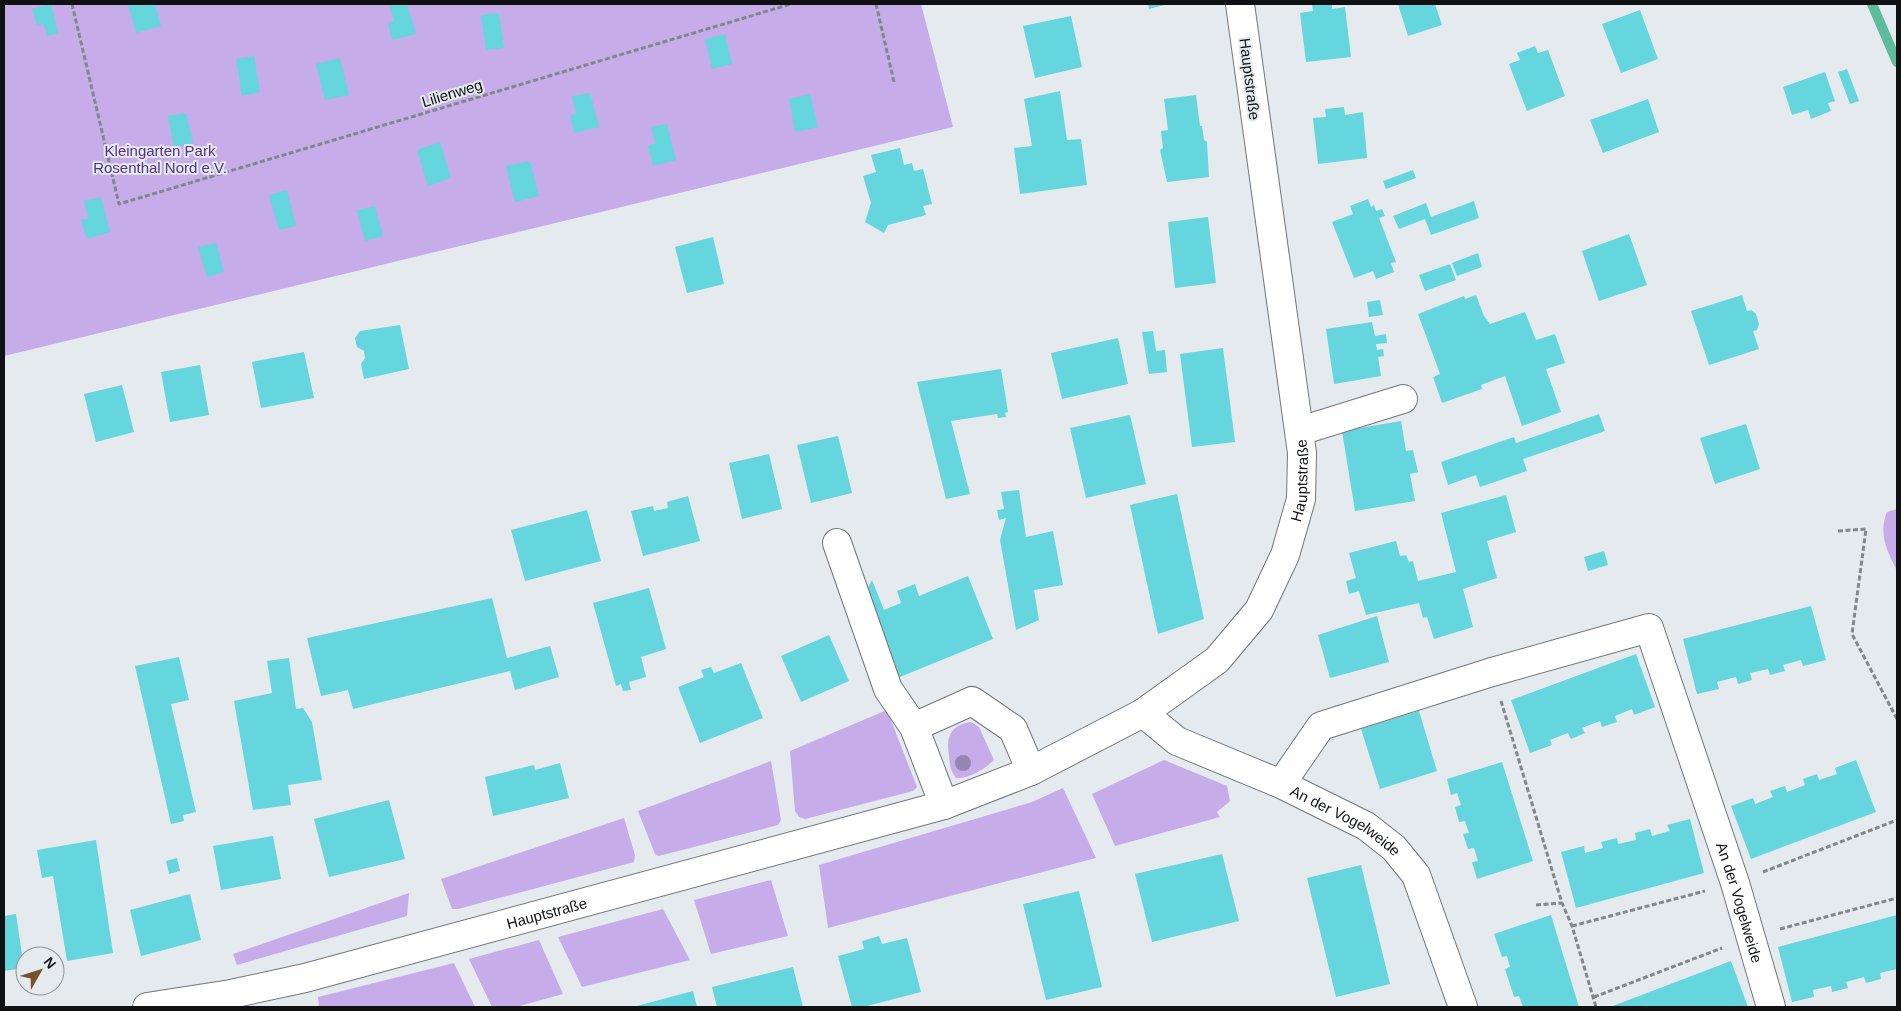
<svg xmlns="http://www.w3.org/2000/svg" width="1901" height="1011" font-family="Helvetica,sans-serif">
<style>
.green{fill:#c6ace9}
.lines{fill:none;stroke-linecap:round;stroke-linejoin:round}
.stream{stroke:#5dbc9d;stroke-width:10}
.building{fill:#65d5de}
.minor-casing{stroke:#70767a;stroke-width:30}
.path{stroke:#83878a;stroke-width:3;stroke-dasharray:5 2.5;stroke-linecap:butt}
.minor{stroke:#fff;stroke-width:28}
.tree{fill:#9684b2}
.labels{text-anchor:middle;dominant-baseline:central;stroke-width:4;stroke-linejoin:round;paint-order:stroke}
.street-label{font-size:15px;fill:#0f1112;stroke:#e4eaee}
.park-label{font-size:15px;fill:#573081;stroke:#e4eaee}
</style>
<rect width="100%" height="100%" fill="#e4eaee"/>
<path class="green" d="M4 4H921L953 127 4 356Z
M1897 509V571C1887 550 1878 535 1887 512Z
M887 710 917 787 913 791 805 819 799 817 795 811 790 751Z
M971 722 979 727 994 760C985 769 969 779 956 778 950 770 950 765 949 756 946 737 950 725 971 722Z
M1164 760 1227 786 1230 801 1217 812 1220 817 1115 846 1092 794Z
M771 761 781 820 778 825 659 856 655 854 638 811Z
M1063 788 1096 858 828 928 819 865 1032 802Z
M624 818 635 855 634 862 458 909H452L441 879Z
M771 880 788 936 711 954 694 900Z
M409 893 407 916 237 965 233 954Z
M663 909 690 960 582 987 558 937Z
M539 940 563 994 516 1007H492L469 959Z
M454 963 475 1007H319L318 997Z"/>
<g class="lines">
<path class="stream" d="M1872 4 1897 62"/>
</g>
<path class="building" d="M51 4 58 33 47 36 44 24 37 25 32 9Z
M128 4H155L161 26 136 33Z
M389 4H407L416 34 392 40 388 23 394 21Z
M1148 4H1168L1149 9Z
M1312 4H1332V9L1345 7 1351 57 1306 62 1300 13 1313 11Z
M1398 4H1435L1442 25 1408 36Z
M1640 10 1658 59 1621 73 1602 24Z
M499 13 504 48 486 50 481 15Z
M1071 16 1082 67 1035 78 1023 26Z
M725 34 732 64 712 69 705 39Z
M1535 46 1538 53 1548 50 1565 96 1527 111 1509 64 1520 60 1517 53Z
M254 56 260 92 242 96 236 59Z
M340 58 349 95 325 100 316 64Z
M1847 69 1859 101 1850 104 1838 72Z
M1825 72 1835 101 1828 103 1831 111 1811 119 1808 110 1792 115 1783 87Z
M1060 91 1067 140 1081 139 1087 185 1020 194 1014 148 1032 146 1024 99Z
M590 93 599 127 574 133 570 115 576 114 572 96Z
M810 94 818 127 795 132 789 99Z
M1196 95 1200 126H1202L1204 140 1207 142 1209 177 1167 182 1160 150 1163 148 1161 131 1168 130 1164 99Z
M1648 99 1659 132 1603 153 1590 120Z
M1344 107 1345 115 1363 112 1367 158 1318 164 1313 118 1326 117 1325 109Z
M186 113 193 143 174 147 168 116Z
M667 124 676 160 653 166 648 146 655 143 651 127Z
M440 142 451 178 428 186 417 150Z
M900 148 904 165 912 163 914 171 923 169 932 204 923 206 926 215 888 225 884 233 865 222 871 203 863 176 876 172 871 155Z
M530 161 539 196 515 202 506 166Z
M1413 170 1416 178 1386 189 1383 181Z
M287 190 296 226 279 230 269 195Z
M101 197 110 232 87 239 81 220 88 219 84 201Z
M1368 199 1371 207 1374 205 1376 211 1382 209 1385 216 1379 218 1396 262 1391 263 1394 272 1376 279 1373 271 1354 278 1332 222 1353 214 1350 206Z
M1474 201 1479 218 1431 235 1425 219 1399 229 1393 216 1426 203 1431 217Z
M375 206 383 236 365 241 357 210Z
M1208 217 1216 283 1175 288 1168 222Z
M1629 234 1647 285 1599 301 1582 251Z
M713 237 724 284 687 293 675 247Z
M216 243 224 272 207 277 198 247Z
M1478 253 1482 267 1457 276 1452 263Z
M1450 264 1456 280 1425 291 1419 275Z
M1476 295 1484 316 1490 324 1525 312 1536 340 1555 334 1565 363 1546 369 1561 412 1522 426 1505 376 1481 385 1482 389 1442 403 1433 377 1440 374 1418 314 1464 296 1465 299Z
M1742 295 1747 311 1751 310 1756 314 1759 324 1757 330 1753 331 1759 349 1709 365 1691 311Z
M1380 300 1383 315 1369 317 1367 302Z
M1372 322 1375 336 1386 334 1387 343 1376 344 1377 350 1383 349 1384 356 1378 357 1381 376 1334 384 1326 329Z
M400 325 409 369 364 379 361 364 365 358 364 351 357 347 355 338 360 331Z
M1153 331 1156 351 1165 350 1167 372 1149 374 1142 332Z
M1118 338 1128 384 1062 399 1051 353Z
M1223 348 1235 442 1192 447 1180 354Z
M304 352 314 398 261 408 252 362Z
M200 365 209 415 170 422 161 372Z
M1001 369 1008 412 1005 413 1006 417 998 418 997 414 951 421 970 494 946 499 917 382Z
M122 385 134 432 96 442 84 394Z
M1599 414 1605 431 1523 459 1527 471 1480 487 1476 475 1448 485 1441 462 1514 437 1516 443Z
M1130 415 1146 484 1086 498 1070 428Z
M1401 421 1406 451 1413 450 1418 472 1410 474 1415 501 1355 511 1342 431Z
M1746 424 1760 469 1715 484 1700 438Z
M838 436 852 493 811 503 797 445Z
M769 454 782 509 742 519 729 463Z
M1019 490 1026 537 1053 531 1063 585 1034 590 1039 620 1016 630 1000 540 1006 518 999 520 997 510 1004 509 1001 492Z
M1177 494 1204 619 1158 634 1130 505Z
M1506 495 1516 532 1487 541 1497 578 1463 589 1473 627 1434 639 1427 617 1423 618 1419 603 1366 615 1359 591 1349 594 1346 581 1356 578 1349 553 1396 541 1400 556 1406 555 1409 562 1413 561 1418 581 1456 572 1441 513Z
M688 496 700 541 643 556 631 511 653 506 654 511 668 508 667 502Z
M587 510 601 561 525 581 511 530Z
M1604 551 1608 565 1588 571 1584 557Z
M968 576 993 639 895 679 862 598 872 580 884 610 901 603 897 591 915 584 919 596Z
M649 588 666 649 641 657 646 677 629 682 631 690 623 691 621 684 616 686 593 603Z
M492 598 507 658 550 646 559 677 515 690 510 671 353 709 348 690 321 696 307 638Z
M1811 606 1826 660 1803 666 1801 660 1783 665 1785 671 1770 675 1768 669 1750 673 1752 680 1738 684 1736 677 1717 682 1719 689 1697 694 1683 639Z
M1377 616 1389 662 1330 678 1318 635Z
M829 635 849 681 801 702 781 656Z
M1636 654 1655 707 1634 715 1632 709 1615 716 1617 722 1602 727 1600 721 1582 728 1585 733 1571 739 1568 733 1550 740 1552 745 1530 753 1511 700Z
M179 657 189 700 171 704 196 812 183 815 184 821 171 824 135 666Z
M289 658 296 709 303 708 312 722 322 780 288 785 291 805 253 810 234 701 272 693 267 661Z
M741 663 763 718 700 743 678 687 704 677 701 670 711 667 714 673Z
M1419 711 1437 771 1380 789 1361 729Z
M1856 760 1876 812 1751 859 1731 806 1753 798 1755 804 1773 797 1770 791 1785 786 1787 792 1805 785 1803 779 1817 774 1819 780 1837 774 1835 768Z
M1502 762 1533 861 1477 879 1472 862 1478 861 1474 848 1468 849 1463 834 1469 833 1465 821 1459 822 1455 807 1461 805 1457 793 1451 795 1447 779Z
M560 763 569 798 493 816 485 777 534 765 535 770Z
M389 800 405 859 329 877 314 819Z
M1690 819 1704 873 1576 908 1561 852 1584 846 1585 853 1603 848 1601 842 1617 838 1618 844 1636 840 1635 833 1650 829 1652 836 1670 831 1667 825Z
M273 836 281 879 221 890 213 846Z
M96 840 113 953 67 961 53 876 42 878 37 850Z
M1222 854 1239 921 1152 942 1135 874Z
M177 858 180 871 169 874 166 861Z
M1361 865 1390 984 1336 997 1307 878Z
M1079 891 1102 987 1046 1000 1023 904Z
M190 894 201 940 141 956 130 910Z
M16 914 24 968 4 971V916Z
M1551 915 1579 1007H1523L1519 996 1514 997 1505 969 1510 967 1507 956 1502 957 1494 934Z
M1897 915V969L1880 973 1881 979 1866 983 1864 977 1846 982 1848 988 1832 992 1831 986 1813 990 1814 997 1792 1002 1778 947Z
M879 936 882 944 907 938 921 992 863 1007H852L838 956 864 949 862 941Z
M1731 961 1748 1007H1610Z
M793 967 803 1007H717L712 987Z
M693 991 697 1007H633Z"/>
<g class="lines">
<g class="minor-casing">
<g id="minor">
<path d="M1300 431 1403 399"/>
<path d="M837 543 888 689 914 727 944 805"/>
<path id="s1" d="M1143 713 1177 741 1281 784 1366 826 1394 848 1416 875 1463 1007"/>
<path d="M914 727 972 701 1013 729 1031 771"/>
<path id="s2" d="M1281 784 1321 726 1492 672 1649 628 1735 883 1771 1007"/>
<path id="s3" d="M147 1007 231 994 305 978 944 805 1031 771 1143 713 1217 660 1259 610 1285 555 1301 499 1302 453 1240 4"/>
</g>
</g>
<path class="path" d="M72 4 119 204 791 4
M876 4 894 82
M1838 531 1866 529 1852 634 1897 719
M1501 701 1562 903 1572 926 1596 1007
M1763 872 1897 820
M1536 905 1562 903
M1572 926 1705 891
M1780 929 1897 898
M1594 997 1722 948"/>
<use href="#minor" class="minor"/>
</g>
<circle class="tree" cx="963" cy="763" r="8"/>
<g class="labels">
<g class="street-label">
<text transform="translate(1250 79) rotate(83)">Hauptstraße</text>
<text transform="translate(452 93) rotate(-17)">Lilienweg</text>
<text stroke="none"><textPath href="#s3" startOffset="1336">Hauptstraße</textPath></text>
<text stroke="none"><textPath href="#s1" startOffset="231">An der Vogelweide</textPath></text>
<text stroke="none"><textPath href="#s2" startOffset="702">An der Vogelweide</textPath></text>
<text stroke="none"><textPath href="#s3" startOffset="411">Hauptstraße</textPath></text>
</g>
<g class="park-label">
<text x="160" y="150">Kleingarten Park<tspan x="160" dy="17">Rosenthal Nord e.V.</tspan></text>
</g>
</g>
<rect width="1901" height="1011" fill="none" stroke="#0f1112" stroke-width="10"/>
<g transform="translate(40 971) rotate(51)"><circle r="24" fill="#e4eaee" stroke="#8f9396"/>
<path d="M0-4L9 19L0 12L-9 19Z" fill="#74522a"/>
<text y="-8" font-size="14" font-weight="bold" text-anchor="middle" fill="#0f1112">N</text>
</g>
</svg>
